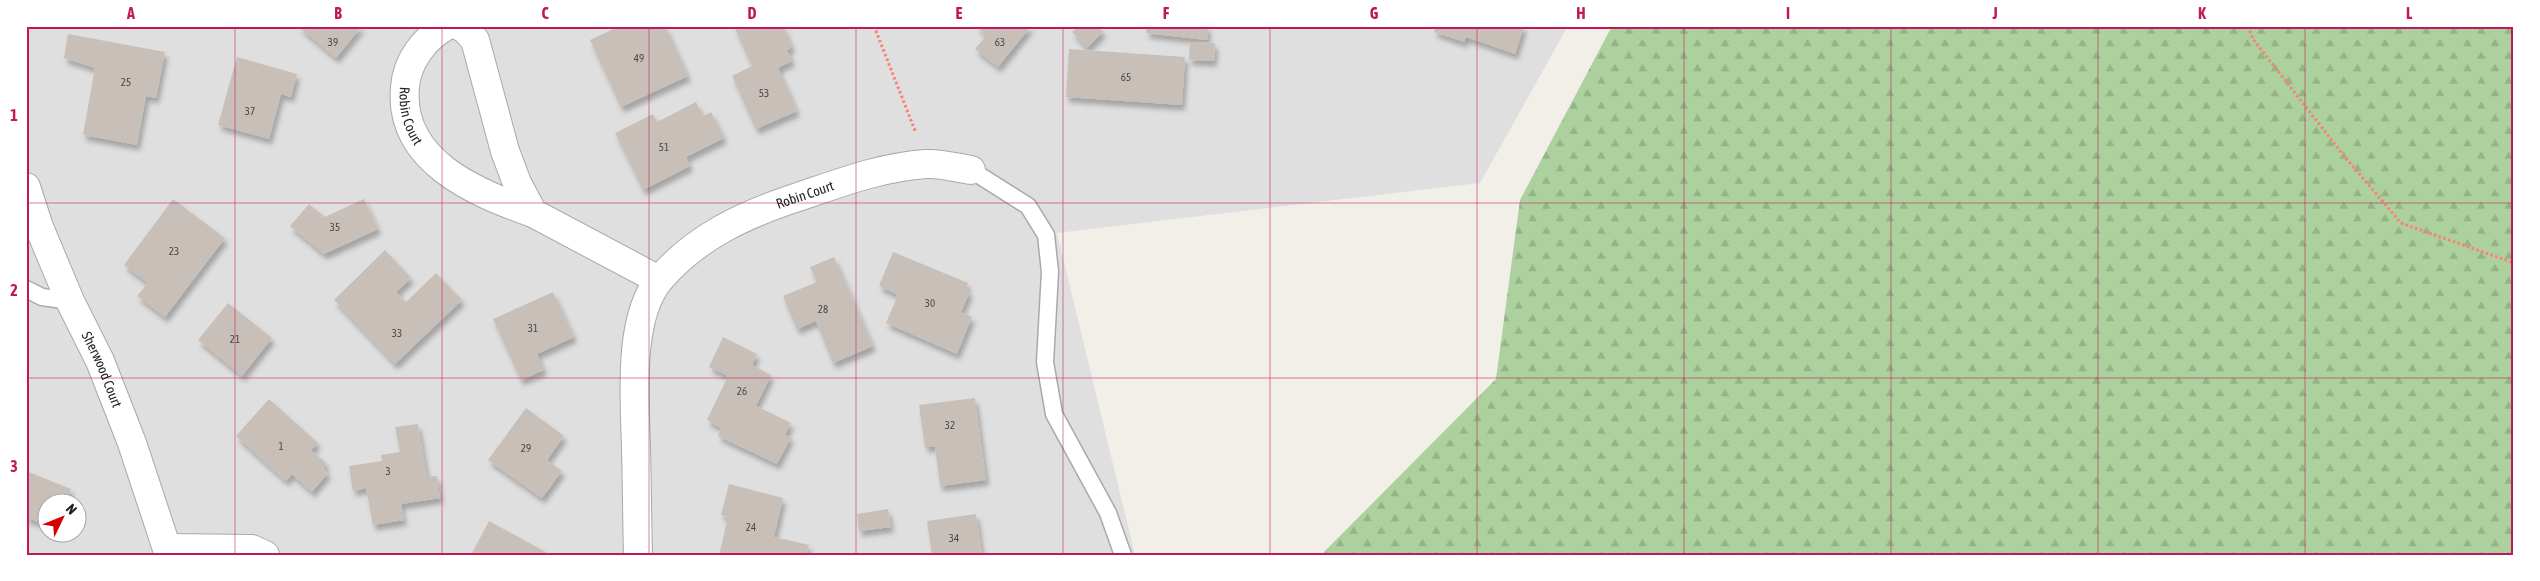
<svg xmlns="http://www.w3.org/2000/svg" width="2540" height="581" font-family="'Asap Condensed',sans-serif">
<style>
.residential{fill:#e0dfdf;fill-rule:evenodd}
.forest{fill:url(#forest-firs)}
.building{fill:#c7bfb8;filter:url(#shadow)}
.lines{fill:none;stroke-linecap:round;stroke-linejoin:round}
.lane-casing{stroke:#a9a9a9;stroke-width:19}
.street-casing{stroke:#a9a9a9;stroke-width:30}
.path{stroke:#fa8072;stroke-width:3;stroke-dasharray:2.5 2.5;stroke-linecap:butt}
.lane{stroke:#fff;stroke-width:16}
.street{stroke:#fff;stroke-width:28}
.grid{fill:none;stroke:#c2185b;stroke-width:1;stroke-opacity:0.55}
.labels{text-anchor:middle;dominant-baseline:central;stroke-width:4.5;stroke-linejoin:round;paint-order:stroke}
.number-label{font-size:11px;fill:#4b4948}
.street-label{font-size:14px;fill:#222;stroke:#fff}
.neatline{fill:none;stroke:#c2185b;stroke-width:2}
.grid-label{font-size:16px;text-anchor:middle;font-weight:bold;fill:#c2185b}
</style>
<defs>
<pattern id="forest-firs" width="22" height="20" patternUnits="userSpaceOnUse" patternTransform="scale(1.25)"><rect width="22" height="20" fill="#add19e"/><path d="M5 1l3.5 6h-7zM16 11l3.5 6h-7z" fill="#95b388"/></pattern>
<filter id="shadow"><feDropShadow dx="3" dy="5.5" stdDeviation="2.5" flood-color="#0004"/></filter>
</defs>
<rect width="100%" height="100%" fill="#f2efe9"/>
<path class="residential" d="M26 26H1568L1480 183 1057 233 1135 555H26ZM48 504H78V534H48Z"/>
<path class="forest" d="M1612 26H2514V555H1321L1496 379 1520 200Z"/>
<path class="building" d="M298 26H362L336 58Z
M620 26H665L688 76 621 107 590 40Z
M734 26H783L792 47 787 50 792 61 778 68 797 111 756 129 732 76 752 66Z
M975 26H1031L998 67 975 49 987 35Z
M1078 26H1098L1103 32 1087 48 1072 32Z
M1147 26H1208L1207 40 1146 33Z
M1436 26H1524L1515 54 1466 37 1464 42 1434 32Z
M68 34 165 52 156 98 146 96 137 145 83 135 95 68 64 58Z
M1190 42 1215 43 1214 61 1189 60Z
M1069 49 1185 57 1182 105 1066 97Z
M237 57 297 74 291 97 281 94 269 139 218 125Z
M696 102 703 116 711 112 724 138 686 157 690 166 643 190 615 133 653 114 657 122Z
M173 199 225 238 165 317 137 296 148 283 124 265Z
M364 199 378 229 324 254 290 226 309 204 325 217Z
M385 250 411 278 396 292 406 302 436 273 462 300 395 364 334 300Z
M893 252 968 283 966 290 970 292 961 312 972 317 957 354 886 323 898 295 879 286Z
M834 257 873 346 833 363 816 321 797 329 783 296 817 282 810 267Z
M553 292 574 337 537 354 544 370 521 380 493 319Z
M228 303 272 338 242 376 198 340Z
M723 337 757 354 752 365 771 375 756 406 791 423 785 435 791 437 777 464 718 436 721 428 707 420 728 376 709 367Z
M975 398 986 480 940 486 935 446 925 447 919 405Z
M269 399 318 443 311 450 327 464 323 468 328 473 312 492 292 474 286 481 236 436Z
M526 408 564 436 547 460 562 471 542 498 488 460Z
M418 424 427 477 437 476 440 498 401 504 404 520 373 525 366 488 353 491 349 466 382 461 381 455 400 452 395 427Z
M26 471 71 489 66 504H48V526L28 518 26 523Z
M729 484 783 498 774 537 809 545 806 555H719L728 517 721 515Z
M888 509 891 527 859 531 857 514Z
M976 514 982 555H932L927 521Z
M489 521 551 555H471Z"/>
<g class="lines">
<g class="lane-casing">
<path id="lane" d="M971 170 1028 206 1046 235 1050 272 1045 362 1054 414 1108 513 1123 555
M26 289 42 297 70 301"/>
</g>
<g class="street-casing">
<g id="street">
<path id="s1" d="M446 26C424 39 407 61 405 87 398 161 476 193 533 213"/>
<path d="M459 26 465 29 475 40 505 151 517 183 533 213 659 280"/>
<path id="s2" d="M26 187 39 227 70 301 100 361 132 443 169 555"/>
<path d="M167 548 252 549 265 555"/>
<path id="s3" d="M638 555C637 519 637 484 636 449 635 401 627 318 660 279 697 236 746 214 798 197 840 183 881 167 926 164 941 163 957 168 971 170"/>
</g>
</g>
<path class="path" d="M874 26 916 133
M2248 26 2253 39 2344 156 2401 223 2514 263"/>
<use href="#lane" class="lane"/>
<use href="#street" class="street"/>
</g>
<path class="grid" d="M235 26V555M442 26V555M649 26V555M856 26V555M1063 26V555M1270 26V555M1477 26V555M1684 26V555M1891 26V555M2098 26V555M2305 26V555M26 203H2514M26 378H2514"/>
<g class="labels">
<g class="number-label">
<text x="333" y="42">39</text>
<text x="1000" y="42">63</text>
<text x="639" y="58">49</text>
<text x="1126" y="77">65</text>
<text x="126" y="82">25</text>
<text x="764" y="93">53</text>
<text x="250" y="111">37</text>
<text x="664" y="147">51</text>
<text x="335" y="227">35</text>
<text x="174" y="251">23</text>
<text x="930" y="303">30</text>
<text x="823" y="309">28</text>
<text x="533" y="328">31</text>
<text x="397" y="333">33</text>
<text x="235" y="339">21</text>
<text x="742" y="391">26</text>
<text x="950" y="425">32</text>
<text x="281" y="446">1</text>
<text x="526" y="448">29</text>
<text x="388" y="471">3</text>
<text x="751" y="527">24</text>
<text x="954" y="538">34</text>
</g>
<g class="street-label">
<text stroke="none"><textPath href="#s1" startOffset="106">Robin Court</textPath></text>
<text stroke="none"><textPath href="#s3" startOffset="451">Robin Court</textPath></text>
<text stroke="none"><textPath href="#s2" startOffset="198">Sherwood Court</textPath></text>
</g>
</g>
<rect width="2540" height="581" fill="none" stroke="#ffffff" stroke-width="55"/>
<g transform="translate(62 518) rotate(47)"><circle r="24" fill="#ffffff" stroke="#a7a7a7"/>
<path d="M0-4L9 19L0 12L-9 19Z" fill="#d40000"/>
<text y="-8" font-size="14" font-weight="bold" text-anchor="middle" fill="#222222">N</text>
</g>
<rect x="28" y="28" width="2484" height="526" class="neatline"/>
<g class="grid-label">
<text x="131" y="19">A</text>
<text x="338" y="19">B</text>
<text x="545" y="19">C</text>
<text x="752" y="19">D</text>
<text x="959" y="19">E</text>
<text x="1166" y="19">F</text>
<text x="1374" y="19">G</text>
<text x="1581" y="19">H</text>
<text x="1788" y="19">I</text>
<text x="1995" y="19">J</text>
<text x="2202" y="19">K</text>
<text x="2409" y="19">L</text>
<text x="14" y="121">1</text>
<text x="14" y="296">2</text>
<text x="14" y="472">3</text>
</g>
</svg>
